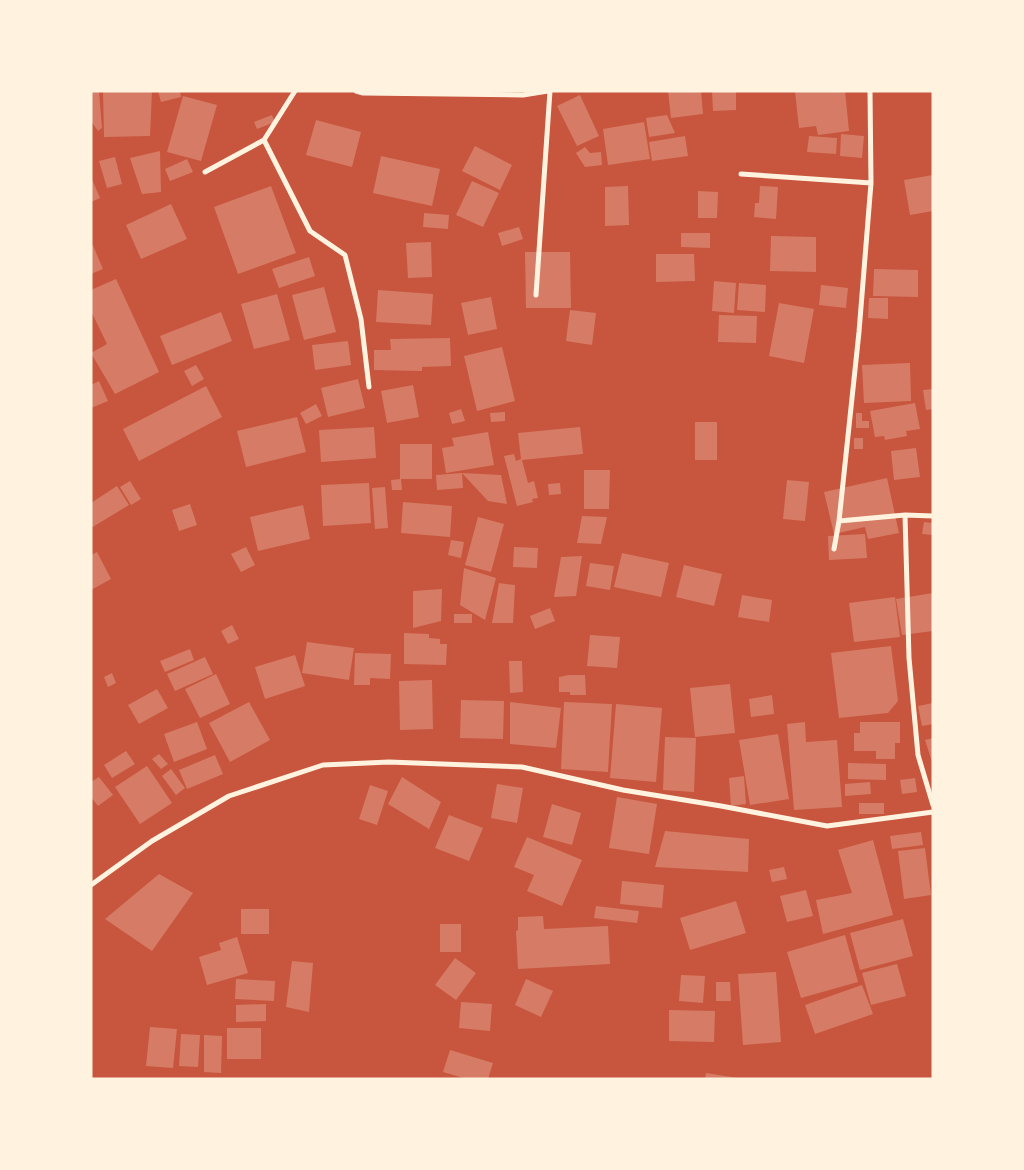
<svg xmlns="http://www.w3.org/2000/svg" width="1024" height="1170" font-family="'Noto Sans',sans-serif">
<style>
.building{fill:#d67c66}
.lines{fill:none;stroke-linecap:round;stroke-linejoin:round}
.minor{stroke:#fff3e0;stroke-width:5}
</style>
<rect width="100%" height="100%" fill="#c8553d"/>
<path class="building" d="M91 91H99L102 128 98 131 91 121Z
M103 91H152L150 136 104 137Z
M158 91H180L181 97 161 102Z
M668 91H701L703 114 671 118Z
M712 91H736V110L713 111Z
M795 91H845L849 131 818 135 816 126 799 128Z
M580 95 599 136 577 146 557 106Z
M183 96 217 105 201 161 167 152Z
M272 115 275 122 257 129 254 122Z
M667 115 675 133 649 137 646 118Z
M316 120 361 132 352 167 306 155Z
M644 122 650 159 608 165 603 129Z
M841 134 864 136 862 158 840 156Z
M685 136 688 156 652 161 649 142Z
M809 136 837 138 836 154 807 152Z
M475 146 512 165 500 190 462 171Z
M585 147 590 153 601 152 602 165 585 167 576 153Z
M160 151 161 192 142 194 130 158Z
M381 156 440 169 432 206 373 193Z
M115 157 122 184 107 188 99 161Z
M187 159 193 172 170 181 165 169Z
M933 175V211L910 215 904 180Z
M91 177 100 198 91 202Z
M472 181 499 193 483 227 456 215Z
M271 186 296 253 238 274 214 207Z
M628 186 629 225 605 226V187Z
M760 186 778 187 776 219 754 217 755 203H759Z
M698 191 718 192 717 218H698Z
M171 204 187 239 141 259 126 225Z
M424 213 449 215 448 229 423 227Z
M519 227 523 239 502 246 498 233Z
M681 233H710V248L681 247Z
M771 236 816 237V272L770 271Z
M91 241 103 269 91 274Z
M431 242 432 277 408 278 406 243Z
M525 252H570L571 308H526Z
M656 254H694L695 281 656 282Z
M309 257 315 276 279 288 272 269Z
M874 269 918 270V297L873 296Z
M116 279 159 372 115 394 91 353 107 344 91 311V290Z
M714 281 736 283 734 313 712 311Z
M739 283 766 285 765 312 737 310Z
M821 285 848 288 846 308 819 305Z
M324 287 336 332 304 340 292 295Z
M378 290 433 294 431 325 376 322Z
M277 294 290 340 254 349 241 304Z
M491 297 497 329 468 335 461 303Z
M869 298H888V319L868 318Z
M779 303 814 309 804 363 769 356Z
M570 310 596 313 592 345 566 341Z
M221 312 232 341 172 365 160 336Z
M719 315 757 316 756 343 718 342Z
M450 338 451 366 422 367V371L374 370V350H391L390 339Z
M348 341 351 365 315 370 312 345Z
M502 347 515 401 477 411 464 356Z
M910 363 911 401 864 403 862 365Z
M196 365 204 379 192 386 184 371Z
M358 379 365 408 328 417 321 388Z
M99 381 108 401 91 408V385Z
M413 385 419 417 387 423 381 391Z
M206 386 222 417 139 461 123 429Z
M933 389V409L926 410 923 390Z
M915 403 920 429 906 431 907 436 885 440 884 436 875 437 870 411Z
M316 404 322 416 306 424 300 413Z
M461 409 465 421 452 424 449 413Z
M505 412V421L491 422 490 413Z
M856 413H862V421H869V428H856Z
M297 417 306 452 246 467 237 431Z
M695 422H717V460H695Z
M374 427 376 458 321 462 319 430Z
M580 427 583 454 522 460 528 483 534 481 538 498 532 499 533 502 517 506 504 456 514 454 516 461 521 459 518 433Z
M488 432 494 465 446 473 442 448 454 446 452 438Z
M854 438H863V449H854Z
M400 444H432V479H400Z
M916 448 920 477 894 480 891 451Z
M584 470H610L609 509H584Z
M462 473 501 475 507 504 488 501 462 473 463 488 437 490 436 475Z
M887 478 899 533 868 539 865 527 834 534 824 492Z
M401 479 402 490H392L391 480Z
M787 480 809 482 805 521 783 519Z
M130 481 141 499 131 505 120 487Z
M369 483 371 523 323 526 321 485Z
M560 483 561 494 549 495 548 484Z
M117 486 129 505 91 528V503Z
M385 487 388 528 375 529 372 488Z
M403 502 452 506 450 537 401 533Z
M190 504 197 525 179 531 172 510Z
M303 505 310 539 258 551 250 517Z
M582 516 607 517 601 544 577 543Z
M478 517 504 524 491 572 465 565Z
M924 522 933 523V535L922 534Z
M865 534 867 558 829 560 828 536Z
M451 540 464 542 461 558 448 555Z
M246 547 255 565 241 572 231 554Z
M514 547 538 548 537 568 513 567Z
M97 552 111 579 91 590V555Z
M622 553 669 563 661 597 614 587Z
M582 556 576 596 554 597 561 557Z
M590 563 614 566 610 590 586 586Z
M684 565 722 574 714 606 676 597Z
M464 568 496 578 485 620 460 605Z
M499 583 515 585 513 623H492Z
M442 589 441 621 413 628V591Z
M933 593V631L902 635 896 599Z
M742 595 772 600 769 622 738 617Z
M895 597 900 637 854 642 849 603Z
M550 608 555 621 535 629 530 616Z
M454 614H472V623H454Z
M232 625 239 639 228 644 221 631Z
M404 633 429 634V638L440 639V644H447L446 665 404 664Z
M590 635 620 637 617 668 587 666Z
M307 642 354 648 349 680 302 673Z
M891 646 898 701 888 713 839 718 831 653Z
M190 649 194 660 165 672 160 661Z
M355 653 391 654 390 679 370 678V685H354Z
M295 655 305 686 265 699 255 667Z
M205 657 213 674 175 691 167 674Z
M509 661H522L523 692 510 693Z
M112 673 116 683 108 687 104 677Z
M216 674 230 704 200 718 185 689Z
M569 675H585L586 695H570V692H559V677Z
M432 680 433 729 400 730 399 681Z
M730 684 735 733 695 737 690 688Z
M157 689 168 708 139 724 128 705Z
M772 695 774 714 751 717 749 699Z
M461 700 504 701 503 739 460 738Z
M249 702 270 740 230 762 209 723Z
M510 702 561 708 556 748 510 744Z
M564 702 612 704 608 772 561 769Z
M933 703V724L922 726 918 706Z
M616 704 662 708 656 782 610 778Z
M197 722 207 749 174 762 164 734Z
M805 722 806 742 837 740 842 807 794 810 787 724Z
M860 722H900V743H895V759H876V751H854V733H860Z
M778 734 789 799 750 805 739 740Z
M665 737 696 738 694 792 663 790Z
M933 738V762H932L925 740Z
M126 751 135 764 112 778 104 765Z
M159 754 168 764 161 769 152 759Z
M215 755 223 774 187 789 179 770Z
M848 763 886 764V780L848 779Z
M147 766 172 803 140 824 115 787Z
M171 769 185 788 176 795 162 776Z
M744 776 746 804 731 806 729 778Z
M99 777 113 795 98 806 91 797V782Z
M402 777 441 802 429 829 388 804Z
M915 778 917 792 902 794 900 780Z
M870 782 871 794 845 796V784Z
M497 784 523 788 517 823 491 818Z
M370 785 388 791 377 825 359 819Z
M617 797 657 804 649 854 609 848Z
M859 803H884V814H859Z
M552 804 581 813 572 845 543 837Z
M449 815 483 828 469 861 435 848Z
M665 831 749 839 748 872 655 867Z
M921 832 923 845 892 849 890 836Z
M527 837 582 860 562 906 527 891 534 875 514 867Z
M873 840 893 915 823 934 816 900 852 893 838 850Z
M925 848 931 895 904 899 898 851Z
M784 867 787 879 772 882 769 870Z
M159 874 193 893 152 951 105 919Z
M622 881 664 885 662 908 620 904Z
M806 890 813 916 787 922 780 896Z
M736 901 746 933 690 950 680 918Z
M596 906 639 911 637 923 594 918Z
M241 909H269V934H241Z
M543 916 544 929 608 926 610 964 518 969 516 931 518 930V917Z
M903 919 913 956 860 970 850 933Z
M440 924H461V952H440Z
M845 935 858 982 801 998 787 952Z
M237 937 248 973 207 985 199 957 221 950 219 943Z
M455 958 476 973 456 1000 435 985Z
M292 961 313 963 309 1012 286 1007Z
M897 964 906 996 871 1005 862 973Z
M776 972 781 1042 743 1045 738 974Z
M681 975 705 976 703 1003 679 1001Z
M236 979 275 981 274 1001 235 999Z
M526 979 553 991 541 1017 515 1005Z
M716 982H730L731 1001H716Z
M862 985 873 1014 815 1034 805 1005Z
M461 1002 492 1004 490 1031 459 1028Z
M266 1004V1021L236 1022V1005Z
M669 1010 715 1011 714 1042 669 1041Z
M150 1027 177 1029 173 1068 146 1066Z
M227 1028H261V1059H227Z
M181 1034 200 1035 198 1067 179 1066Z
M204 1035 222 1036 221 1073 204 1072Z
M450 1050 493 1063 488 1079H467L443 1072Z
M706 1073 738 1078V1079H705Z"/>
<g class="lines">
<path class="minor" d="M356 91 363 93 523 95 548 91
M264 140 310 231 345 255 361 319 369 387
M205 172 264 140 295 91
M741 174 871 183
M536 295 550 91
M905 515 909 658 918 755 933 805
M839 521 905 515 933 516
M834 549 839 521 859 332 871 183 870 91
M91 885 152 841 229 796 323 765 389 762 522 767 623 790 721 806 827 826 933 812"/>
</g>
<rect width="1024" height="1170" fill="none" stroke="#fff3e0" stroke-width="185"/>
</svg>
